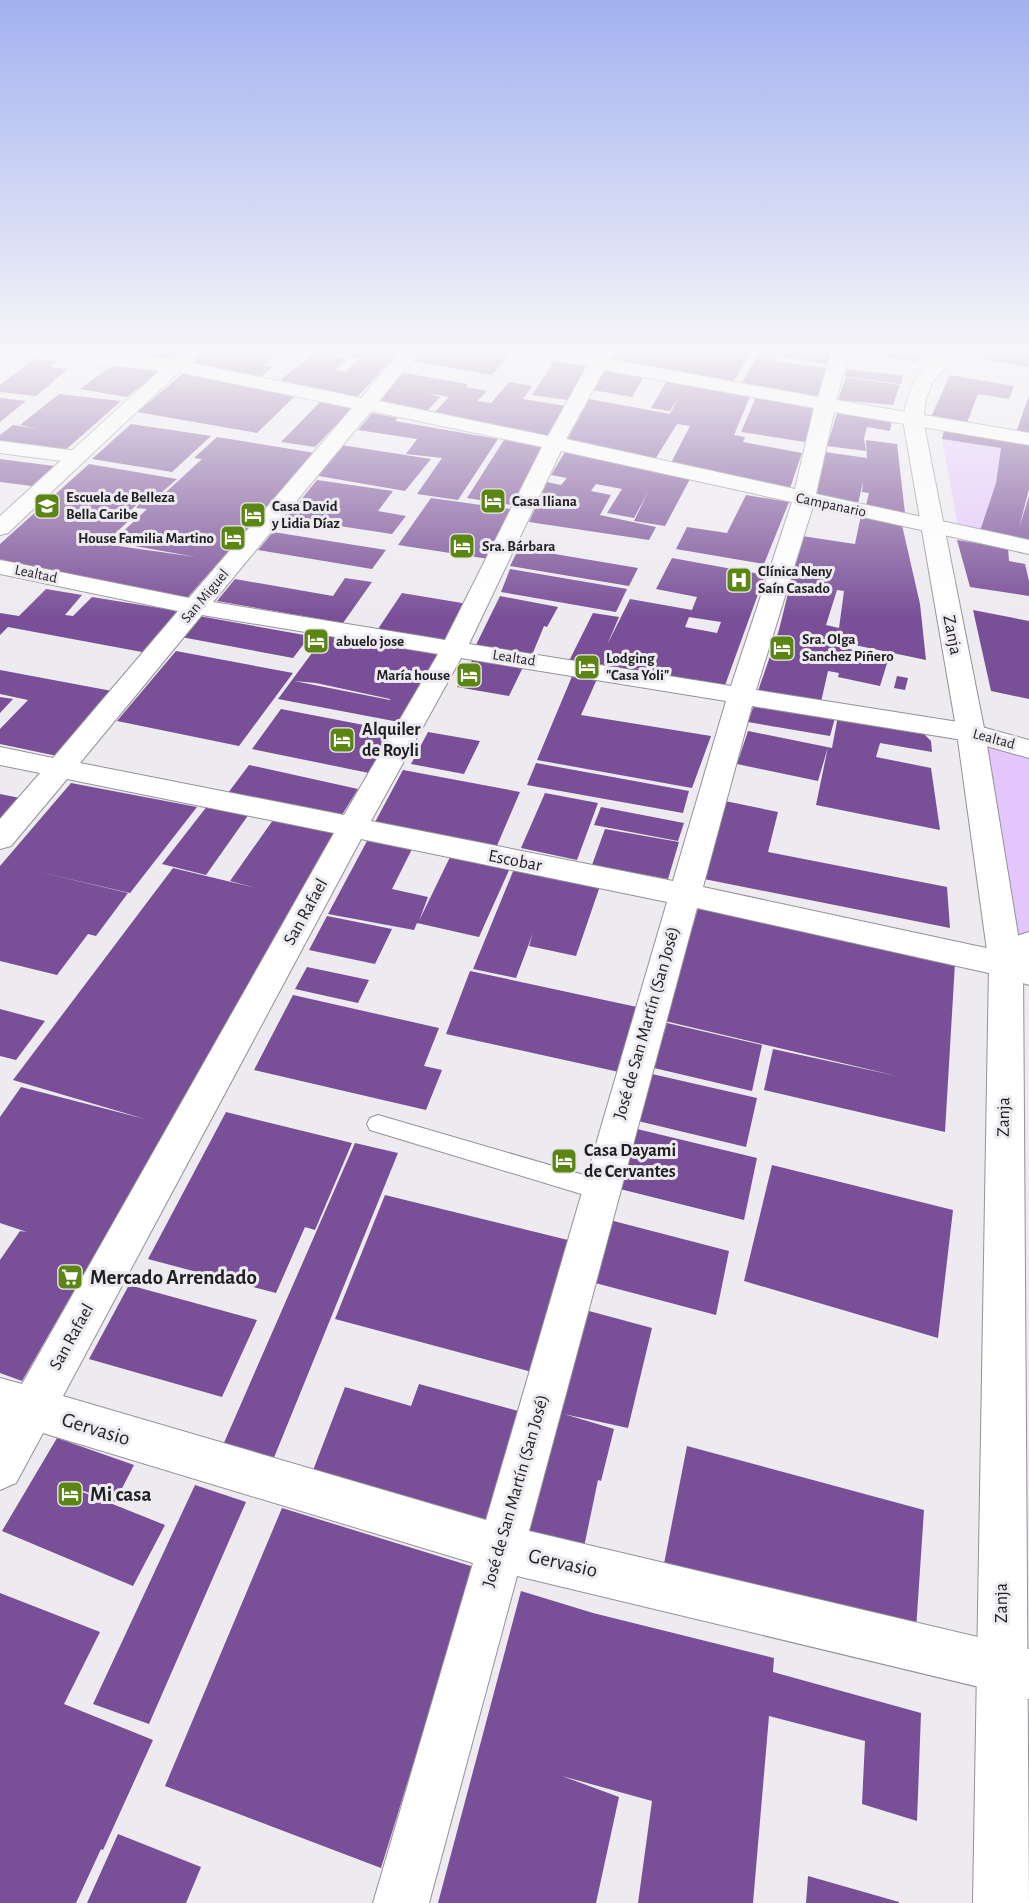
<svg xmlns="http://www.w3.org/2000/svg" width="1029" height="1903" font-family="'Alegreya Sans',sans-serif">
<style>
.green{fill:#e4c6fc}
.building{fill:#794f97;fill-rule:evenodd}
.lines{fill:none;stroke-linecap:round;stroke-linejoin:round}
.service-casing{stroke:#949197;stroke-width:2}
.minor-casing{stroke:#949197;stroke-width:2}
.tertiary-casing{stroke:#949197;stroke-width:2}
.secondary-casing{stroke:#949197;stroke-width:2}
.service{fill:#fff;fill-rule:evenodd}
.minor{fill:#fff;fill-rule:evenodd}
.tertiary{fill:#fff;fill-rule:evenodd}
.secondary{fill:#fff;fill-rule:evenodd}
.labels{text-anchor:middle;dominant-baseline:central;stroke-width:6;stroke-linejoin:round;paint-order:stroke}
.far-poi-label{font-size:15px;font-weight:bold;fill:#201f21;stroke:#edeaf0;text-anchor:start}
.far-street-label{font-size:15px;fill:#201f21;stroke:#edeaf0}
.street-label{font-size:18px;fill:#201f21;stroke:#edeaf0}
.poi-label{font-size:18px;font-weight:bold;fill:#201f21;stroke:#edeaf0;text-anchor:start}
.near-poi-label{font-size:21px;font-weight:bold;fill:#201f21;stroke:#edeaf0;text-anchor:start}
.near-street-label{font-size:21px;fill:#201f21;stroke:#edeaf0}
</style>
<rect width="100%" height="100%" fill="#edeaf0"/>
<path class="green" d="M942 439 1001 448 996 483 980 531 958 526Z
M971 733 1029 749V944L1006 965Z"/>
<path class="building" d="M103 352H178L169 360Z
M203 352H278L262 366 273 367 259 378 191 364Z
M326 352H400L357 397 280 380 316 353 347 359 336 370 345 372 360 359Z
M421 352H508L511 353 492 375 413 361Z
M615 352H751L733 382 610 360Z
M760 352H778L773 361 828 368 818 396 741 384Z
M781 352H833L827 364 778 356Z
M858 352 903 354 925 352 915 362Z
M988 352 1029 355V367L983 359Z
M34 359 57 361 50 367 68 369 36 396 0 392V385Z
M555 360 589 366 567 400 532 395Z
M112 366 160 371 127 397 80 389Z
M605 369 644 376 632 397 593 390Z
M847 369 903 376 901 384 844 376Z
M186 371 295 396 257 433 137 412Z
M404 373 468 384 466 387 487 391 477 401 491 403 509 382 532 386 523 399 566 406 548 439 433 414 449 397 426 393 440 397 425 413 375 403Z
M950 375 1014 386 1009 399 978 394 966 425 930 419Z
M846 377 900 385 893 405 838 400Z
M668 379 751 394 734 435 745 437 743 442 802 453 789 491 670 465 690 426 677 424 654 461 566 442 589 399 670 414 679 396 670 411 651 408Z
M59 394 121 401 62 453 0 444V435L13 425 39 429 20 425Z
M1029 395V433L1017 430Z
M756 397 816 405 805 442 741 432Z
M0 398 26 401 0 422Z
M320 402 353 407 315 447 281 442Z
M838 410 892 419 890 431 867 427 864 438 866 451 827 446Z
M372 413 398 418 395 421 498 439 458 500 417 494 442 458 406 454 417 439 358 430Z
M131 424 211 436 172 472 92 459Z
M945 427 1029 441V489L1019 528 1029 496V541L980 531 996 483 1001 448 942 439Z
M217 437 315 453 187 598 0 562V544L89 464 177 479 161 493H165L202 459 194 458ZM145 497 136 508 147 509 112 542 196 557 104 544 138 512 131 510Z
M504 440 542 447 512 505 467 498Z
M866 440 897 444 905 513 866 505 869 493 862 492 863 482 858 504 816 494 825 452 867 458Z
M341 445 431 459 405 491 313 475Z
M565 452 659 473 690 479 665 526 634 521 648 492 634 518 607 513 622 489 596 484 591 491 611 495 600 515 656 527 649 540 529 522 547 482 561 485 567 478 551 475Z
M0 459 54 466 32 486 0 482Z
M317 480 393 491 378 511 406 516 392 534 286 518Z
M746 495 789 502 764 564 676 549 687 527 727 533Z
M431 498 510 509 489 559 398 545Z
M861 515 902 525 920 604 926 660 845 643 844 648 889 657 880 686 838 677 839 673 828 671 821 702 758 691 779 630 802 536 855 544ZM837 590 844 591 839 628 826 625Z
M273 532 386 550 372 569 258 550Z
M957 540 1008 548 1009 561 1025 564 1029 581V596L970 587Z
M519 548 638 568 629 586 510 566Z
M672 558 765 575 724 688 569 661 593 613 619 617 607 645 630 599 692 610 697 597 656 589ZM689 617 721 622 717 633 685 627Z
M510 569 627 589 616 612 501 592Z
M345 578 372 582 343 623 217 601 235 579 333 596Z
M46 589 82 595 65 615 73 616 92 597 178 611 142 652 8 627 0 635V613L19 616Z
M402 593 468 604 448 641 378 629Z
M500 596 558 607 547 627 544 626 532 655 476 645Z
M973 610 1029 621V699L991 691Z
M199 616 310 636 293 658 181 637Z
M326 634 438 654 399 722 278 699ZM294 681 316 683 390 699V700Z
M176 651 293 673 239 746 117 721Z
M474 657 524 665 509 696 457 687Z
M0 670 112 691 57 756 0 744V729L28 700 0 694Z
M573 674 597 679 581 715 711 736 692 788 537 760Z
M897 676 908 678 905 690 894 688Z
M0 697 13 699 0 713Z
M754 705 835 718 830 736 748 722Z
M281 709 395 731 369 773 252 749Z
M838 716 914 731 924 734 931 741 932 752 880 743 876 757 931 768 940 830 816 805 828 747 818 781 737 764 748 731 832 748Z
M428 732 480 741 464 774 411 764Z
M536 763 689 791 683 813 527 785Z
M249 765 358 789 340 818 228 793Z
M403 770 520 792 496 848 374 824Z
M71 783 197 807 130 893 35 871 128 893 96 936 88 934 57 975 0 961V866Z
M545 793 598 803 577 860 521 848Z
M0 794 20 798 0 823Z
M725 801 778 812 768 852 947 887 950 928 704 879Z
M208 805 249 814 206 875 162 864Z
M601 807 684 823 678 841 594 825Z
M273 820 337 834 22 1381 0 1373V1260L20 1231 27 1232 0 1223V1117L21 1087 145 1119 13 1080 173 868 256 888 230 881Z
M605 829 679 842 668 879 592 865Z
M367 841 412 849 392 889 428 897 419 921 451 855 510 868 479 937 417 923 414 930 328 914Z
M514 869 600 886 576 956 529 946 533 933 516 978 473 969Z
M699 905 955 963 945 1132 764 1090 773 1049 897 1076 665 1021Z
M327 916 392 929 375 964 309 950Z
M307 967 369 980 358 1003 295 989Z
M470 971 637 1007 619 1072 446 1034Z
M293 995 439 1028 424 1066 442 1070 426 1110 254 1070Z
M0 1009 45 1021 16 1060 0 1056Z
M667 1023 762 1045 752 1091 654 1068Z
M652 1074 757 1098 746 1147 638 1121Z
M226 1112 352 1143 315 1230 305 1227 276 1293 148 1259Z
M633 1128 757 1158 744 1220 616 1188Z
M355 1143 398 1153 273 1460 223 1445Z
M772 1165 953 1210 938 1338 744 1281Z
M385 1195 572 1241 532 1372 335 1319Z
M602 1218 729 1251 716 1315 584 1280Z
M129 1285 257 1320 222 1397 89 1359Z
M589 1311 652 1328 628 1428 564 1414 614 1429 601 1481 598 1480 584 1547 523 1530Z
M419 1384 522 1412 489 1525 312 1473 345 1387 411 1406Z
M57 1438 134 1465 115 1502 55 1481 165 1525 133 1586 2 1531Z
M687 1446 924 1510 916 1630 663 1569Z
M195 1485 246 1502 149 1724 93 1704Z
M282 1508 474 1567 381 1868 165 1786Z
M521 1591 593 1613 774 1658 773 1672 921 1713 917 1821 862 1804 865 1741 769 1716 753 1903H638L652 1801 562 1776 619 1797 596 1903H438Z
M0 1593 100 1632 64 1704 153 1740 103 1850 101 1849 76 1903H0Z
M118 1834 201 1867 186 1903H87Z
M808 1876 899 1902V1903H806Z"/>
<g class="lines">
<g class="service-casing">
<path id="service" d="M378 1115 601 1180 609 1183 612 1190 609 1197 601 1200 370 1130 367 1124 370 1118Z"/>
</g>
<g class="minor-casing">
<path id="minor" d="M24 352H92L178 360 361 398 400 352H419L379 401 548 436 587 366 531 356 529 352H569L592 356 595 352H613L609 359 818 397 832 352H850L836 400 1029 433V445L834 412 816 494 1029 540V554L813 506 756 690 971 724 1029 740V758L969 741 752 706 703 887 1000 951 1017 936 1029 932V985L1002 976 697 908 529 1531 1029 1649V1699L517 1576 429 1903H373L473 1563 43 1433 16 1483 0 1490V1378L22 1384 334 833 67 779 11 846 0 849V819L40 773 0 765V747L53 758 178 611 0 574V560L189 598 352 408 178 372 33 358 26 356ZM604 370 814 408 795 489 566 439ZM371 411 542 447 445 640 213 602ZM561 451 792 502 731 686 469 644ZM202 615 438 654 344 815 80 763ZM461 658 726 701 673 881 371 821ZM361 839 667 902 486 1520 63 1396Z
M0 441 77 451 84 453 88 457 84 461 77 463 0 453Z"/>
</g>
<g class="tertiary-casing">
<path id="tertiary" d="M180 352H200L8 533 0 535V516Z"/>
</g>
<g class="secondary-casing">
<path id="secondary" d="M940 352H961L933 381 926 398 923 420 985 733 1023 965 1029 1903H973L989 965 957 733 903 420C907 392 917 370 940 352Z"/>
</g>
<use href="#service" class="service"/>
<use href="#minor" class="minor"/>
<use href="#tertiary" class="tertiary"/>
<use href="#secondary" class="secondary"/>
</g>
<linearGradient id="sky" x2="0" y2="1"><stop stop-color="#a2b1f0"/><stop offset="0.57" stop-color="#f7f6f8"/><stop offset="1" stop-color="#f7f6f8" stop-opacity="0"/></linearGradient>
<rect width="1029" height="618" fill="url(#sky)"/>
<defs>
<g id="hotel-square" transform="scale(1.35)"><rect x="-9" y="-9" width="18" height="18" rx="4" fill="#5b8614" stroke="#edeaf0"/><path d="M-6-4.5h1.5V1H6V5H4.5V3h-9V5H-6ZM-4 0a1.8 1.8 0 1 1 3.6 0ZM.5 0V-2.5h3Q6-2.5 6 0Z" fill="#fff"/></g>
<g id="school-square" transform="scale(1.35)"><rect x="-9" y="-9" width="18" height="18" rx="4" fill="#5b8614" stroke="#edeaf0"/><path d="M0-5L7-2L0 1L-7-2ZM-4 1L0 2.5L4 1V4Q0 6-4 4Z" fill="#fff"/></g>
<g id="hospital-square" transform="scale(1.35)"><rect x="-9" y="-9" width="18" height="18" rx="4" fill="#5b8614" stroke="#edeaf0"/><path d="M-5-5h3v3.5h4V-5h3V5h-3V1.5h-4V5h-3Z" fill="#fff"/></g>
<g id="supermarket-square" transform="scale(1.35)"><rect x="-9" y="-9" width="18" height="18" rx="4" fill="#5b8614" stroke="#edeaf0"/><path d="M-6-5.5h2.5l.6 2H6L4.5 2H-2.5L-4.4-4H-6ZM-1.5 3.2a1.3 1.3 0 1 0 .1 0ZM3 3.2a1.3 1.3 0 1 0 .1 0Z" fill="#fff"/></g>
</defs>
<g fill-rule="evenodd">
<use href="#hotel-square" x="493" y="501"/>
<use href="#school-square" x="47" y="506"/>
<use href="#hotel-square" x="253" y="515"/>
<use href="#hotel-square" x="233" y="538"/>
<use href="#hotel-square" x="462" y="546"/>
<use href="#hospital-square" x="739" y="580"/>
<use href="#hotel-square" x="316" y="641"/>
<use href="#hotel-square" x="782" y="648"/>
<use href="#hotel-square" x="587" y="667"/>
<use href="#hotel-square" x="469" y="675"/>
<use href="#hotel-square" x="342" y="740"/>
<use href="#hotel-square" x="564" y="1161"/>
<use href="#supermarket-square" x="70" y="1277"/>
<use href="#hotel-square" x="70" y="1494"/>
</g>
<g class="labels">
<g class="far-poi-label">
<text x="66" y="497">Escuela de Belleza<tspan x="66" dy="17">Bella Caribe</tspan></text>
<text x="512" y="501">Casa Iliana</text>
<text x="272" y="506">Casa David<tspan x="272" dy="17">y Lidia Díaz</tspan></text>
<text x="214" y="538" text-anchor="end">House Familia Martino</text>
<text x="482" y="546">Sra. Bárbara</text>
<text x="758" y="571">Clínica Neny<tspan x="758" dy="17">Saín Casado</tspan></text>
<text x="802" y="639">Sra. Olga<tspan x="802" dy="17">Sanchez Piñero</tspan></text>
<text x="336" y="641">abuelo jose</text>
<text x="606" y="658">Lodging<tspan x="606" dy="17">"Casa Yoli"</tspan></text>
<text x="450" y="675" text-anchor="end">María house</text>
</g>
<g class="far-street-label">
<text transform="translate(831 505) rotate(12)">Campanario</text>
<text transform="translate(36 574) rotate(12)">Lealtad</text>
<text transform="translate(205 596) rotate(-50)">San Miguel</text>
<text transform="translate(514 658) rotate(9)">Lealtad</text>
<text transform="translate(994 739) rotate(15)">Lealtad</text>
</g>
<g class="street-label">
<text transform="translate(952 635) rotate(79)">Zanja</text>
<text transform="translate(515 861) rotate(11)">Escobar</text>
<text transform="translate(306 912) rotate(-61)">San Rafael</text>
<text transform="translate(647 1023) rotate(-74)">José de San Martín (San José)</text>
<text transform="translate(1004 1117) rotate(-89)">Zanja</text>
<text transform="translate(72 1337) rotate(-61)">San Rafael</text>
<text transform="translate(516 1491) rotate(-74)">José de San Martín (San José)</text>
<text transform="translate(1002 1603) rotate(-90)">Zanja</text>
</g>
<g class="poi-label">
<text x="362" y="730">Alquiler<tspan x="362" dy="21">de Royli</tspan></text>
<text x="584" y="1151">Casa Dayami<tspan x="584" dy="21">de Cervantes</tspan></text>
</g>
<g class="near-poi-label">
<text x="90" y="1277">Mercado Arrendado</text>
<text x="90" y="1494">Mi casa</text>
</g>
<g class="near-street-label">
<text transform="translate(96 1429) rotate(17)">Gervasio</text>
<text transform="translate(563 1563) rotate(13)">Gervasio</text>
</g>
</g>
</svg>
